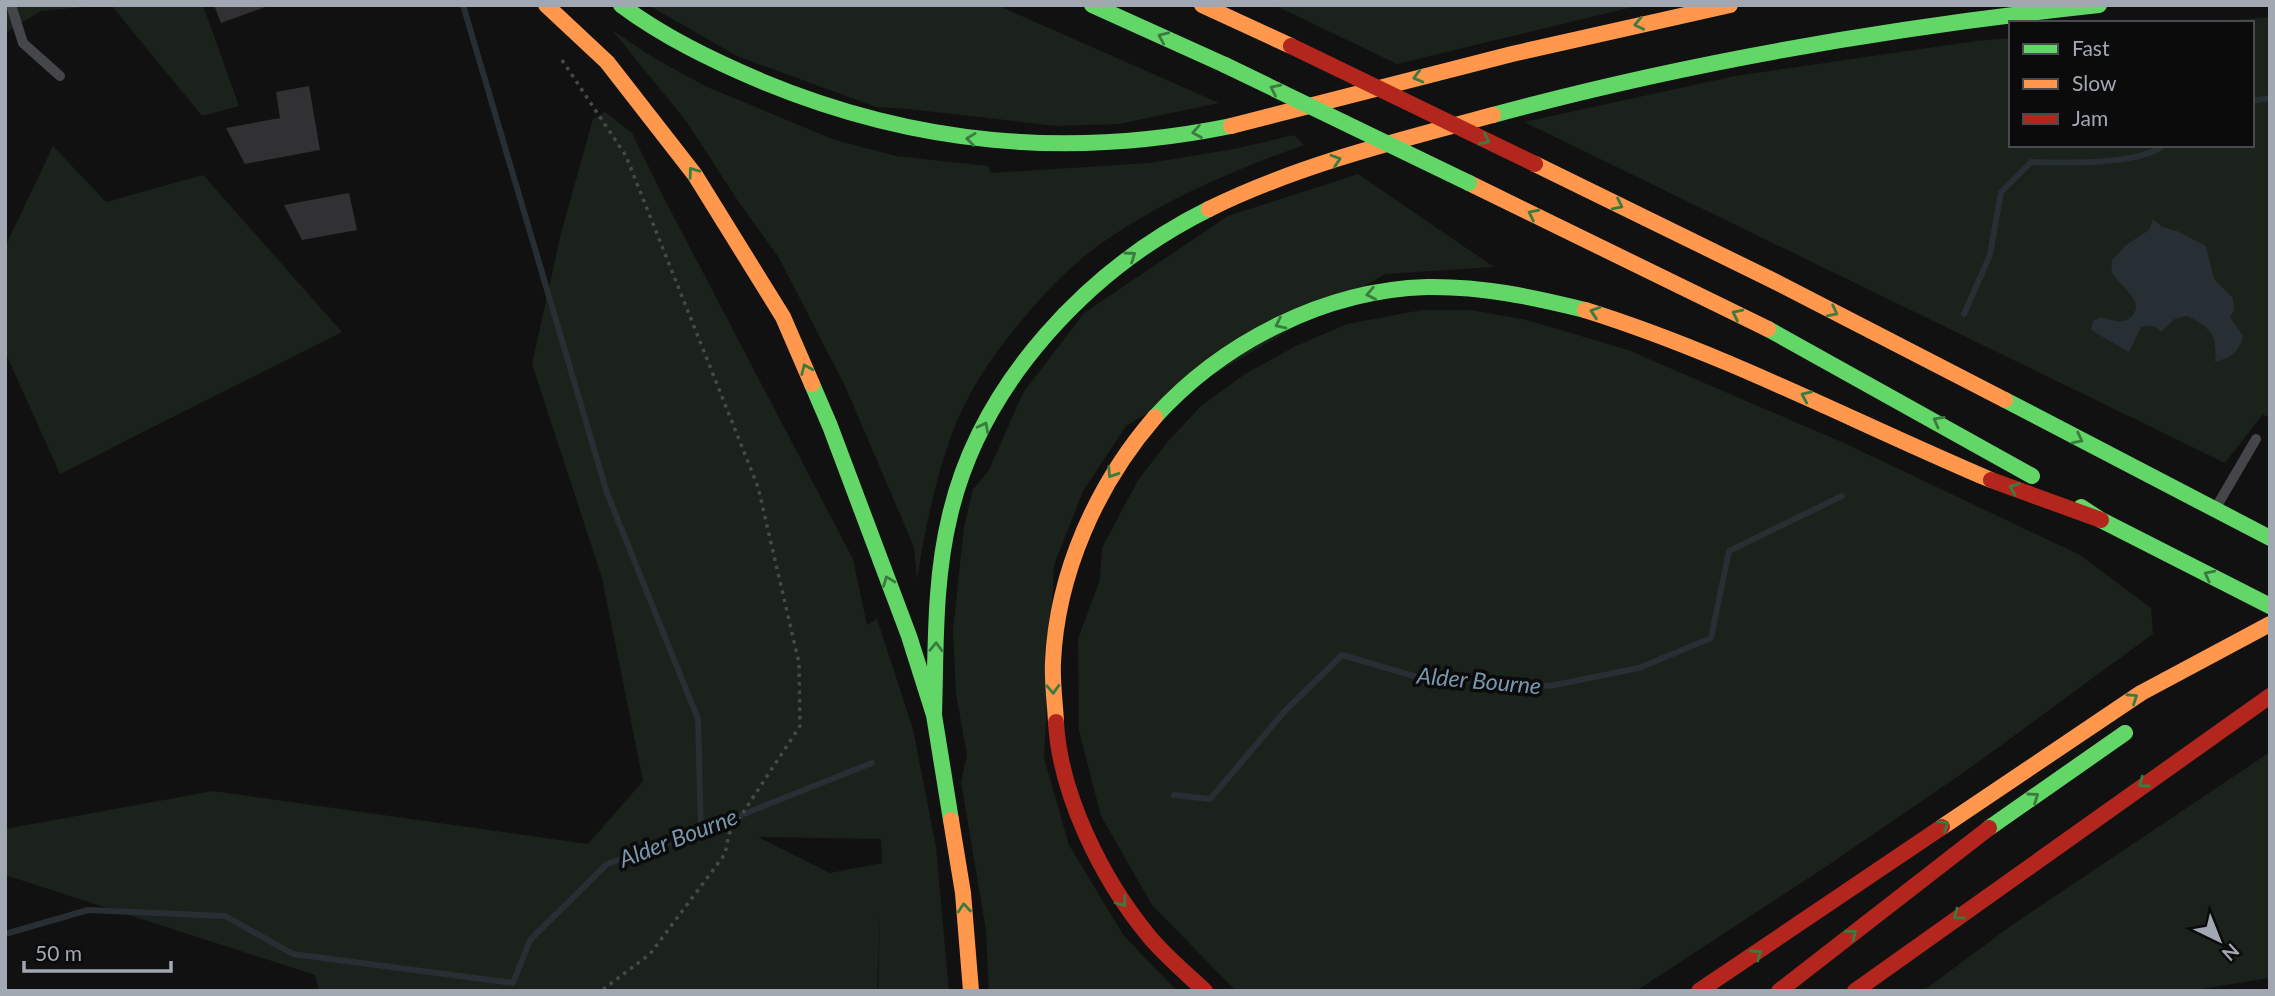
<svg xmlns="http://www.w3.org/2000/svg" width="2275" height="996" font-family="Lato,sans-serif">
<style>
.green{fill:#1b211b;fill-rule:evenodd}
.water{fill:#272e34}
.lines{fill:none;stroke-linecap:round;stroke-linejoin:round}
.stream{stroke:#272e34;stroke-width:6}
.building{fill:#313133}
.path{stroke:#47484b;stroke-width:3.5;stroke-dasharray:3.5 5;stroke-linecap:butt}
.lane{stroke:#454649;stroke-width:10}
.fast{stroke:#63d668;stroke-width:16}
.slow{stroke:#ff974d;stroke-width:16}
.jam{stroke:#b3261e;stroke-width:16}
.fast-bridge{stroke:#63d668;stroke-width:16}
.jam-bridge{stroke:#b3261e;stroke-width:16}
.oneway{stroke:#3b7b3f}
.labels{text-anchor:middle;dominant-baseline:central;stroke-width:7;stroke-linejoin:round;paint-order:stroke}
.water-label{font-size:23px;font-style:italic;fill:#7998ad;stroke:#0b0b0c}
</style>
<rect width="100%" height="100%" fill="#111"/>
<path class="green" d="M5 5H105L41 11 5 33Z
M111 5H203L239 106 202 116Z
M648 5H997L1219 103 1119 124 1056 126 909 109 876 107 737 56Z
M1274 5H1641L1397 64Z
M2270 17V419L2263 414 2225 463 1524 122 1735 76 1976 41 2011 38V145H2252V23H2199Z
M612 30 654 58 705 86 835 140 896 156 988 166 991 173 1149 163 1234 149 1294 135 1304 145C1231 171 1158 202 1095 248 1064 271 1037 301 1013 331 989 361 967 394 953 431 935 479 925 529 917 580L914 547 845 386 779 258 736 198 686 121Z
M605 112 632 133 664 198 853 559 867 625 877 619 913 729 936 847 949 991H878L880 914 877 991H319L315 975 5 875V829L213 791 588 844 643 781 602 578 532 364 561 233 593 119ZM758 837 881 839 882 863 830 873Z
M53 146 106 202 203 175 342 332 60 474 5 352V247Z
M1358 174 1494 267 1385 274 1126 426 1083 491 1054 565 1044 758 1069 845 1124 936 1177 991H989L986 930 961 782 967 755 956 694 953 630 964 527 973 489 988 472 1023 393 1084 313 1228 216Z
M1422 310H1471L1527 320 1628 350 1844 443 2080 555 2151 608 2153 634 1970 768 1827 866 1636 991H1239L1233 988 1152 905 1101 816 1079 731 1078 639 1100 579 1102 548 1138 480 1169 440 1202 405 1245 374 1296 346 1347 324Z
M2270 752V978L2189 991H1923L2012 925Z"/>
<path class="water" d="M2153 219 2162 227 2177 231 2206 246 2214 279 2233 298 2234 311 2230 317 2243 336C2239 353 2231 357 2215 362 2218 335 2210 327 2187 316L2175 319 2161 332C2155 325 2150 325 2141 327L2129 352 2091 330 2093 321 2101 317C2113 320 2124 326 2133 315 2145 299 2117 285 2112 272 2111 271 2112 262 2112 260L2126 245 2149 230Z"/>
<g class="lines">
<path class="stream" d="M463 5 607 493 698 719 701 831
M2252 101 2270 98
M1964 314 1990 255 2001 192 2031 162C2061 163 2142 165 2163 145
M1174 795 1210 799 1284 712 1342 655 1414 676 1550 686 1639 668 1711 638 1729 551 1842 496
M5 934 88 910 225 916 293 954 513 983 530 940 607 864 701 831 872 763"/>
</g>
<path class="building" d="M214 5H264L265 7 221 23Z
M309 86 320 150 245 164 226 128 280 118 276 92Z
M349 193 357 230 302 240 284 205Z"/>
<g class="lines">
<path class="path" d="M562 60 626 156 758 487 799 663 800 726 729 834 725 854 650 954 601 991"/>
<path class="lane" d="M11 5 23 43 60 76
M2218 504 2256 439"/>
<path class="fast" d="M621 5C664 37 712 60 761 81 915 145 1069 159 1231 126
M1092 5 1225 65
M1493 115C1691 61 1894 27 2099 5
M1768 329 2032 476
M812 384 830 426 909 636 934 715 951 820
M2005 400 2270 538
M1155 417C1223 342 1325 290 1427 287 1481 286 1533 297 1585 310
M2081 507 2101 520 2270 606
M934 715C936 648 934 580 950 515 981 382 1090 268 1209 209
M1989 828 2125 733"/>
<path class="slow" d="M546 5 607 62 695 175 783 317 812 384
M1202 5 1291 46
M1231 126 1512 54 1730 5
M1535 164 1772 280 2005 400
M1469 183 1768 329
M1209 209C1298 165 1397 141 1493 115
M1585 310C1726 354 1856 423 1991 480
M1056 722C1055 702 1052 682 1053 662 1057 573 1097 484 1155 417
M951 820 963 893 971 991
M1942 827 2141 693 2270 624"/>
<path class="jam" d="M1991 480 2101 520
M1056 722C1060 795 1102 879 1148 935 1164 955 1186 973 1205 991
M1699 991 1942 827
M1779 991 1989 828
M1855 991 2270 696"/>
<path class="fast-bridge" d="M1225 65 1469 183"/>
<path class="jam-bridge" d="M1291 46 1535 164"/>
</g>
<defs><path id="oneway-chevron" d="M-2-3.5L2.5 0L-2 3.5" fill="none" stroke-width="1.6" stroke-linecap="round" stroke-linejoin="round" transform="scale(1.75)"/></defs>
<g class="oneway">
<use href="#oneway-chevron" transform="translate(1639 24) rotate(168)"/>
<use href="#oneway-chevron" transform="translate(1163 37) rotate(-156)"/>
<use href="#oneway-chevron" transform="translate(1418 77) rotate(165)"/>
<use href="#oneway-chevron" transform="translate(1275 89) rotate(-154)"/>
<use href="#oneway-chevron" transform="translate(1197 132) rotate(170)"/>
<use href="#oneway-chevron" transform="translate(971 139) rotate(-173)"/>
<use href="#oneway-chevron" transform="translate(1485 140) rotate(26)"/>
<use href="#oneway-chevron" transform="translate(1336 160) rotate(-18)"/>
<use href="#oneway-chevron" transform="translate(693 172) rotate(-126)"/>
<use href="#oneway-chevron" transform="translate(1618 205) rotate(26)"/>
<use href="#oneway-chevron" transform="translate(1533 214) rotate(-154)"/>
<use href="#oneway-chevron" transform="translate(1131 256) rotate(-35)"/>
<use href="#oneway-chevron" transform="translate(1371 294) rotate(169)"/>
<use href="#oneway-chevron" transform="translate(1595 312) rotate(-162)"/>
<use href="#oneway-chevron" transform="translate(1833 312) rotate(27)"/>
<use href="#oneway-chevron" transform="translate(1737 314) rotate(-154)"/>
<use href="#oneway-chevron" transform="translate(1280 324) rotate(154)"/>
<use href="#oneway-chevron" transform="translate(806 369) rotate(-113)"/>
<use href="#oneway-chevron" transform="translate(1806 396) rotate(-156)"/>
<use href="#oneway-chevron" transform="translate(1938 421) rotate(-151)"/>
<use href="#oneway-chevron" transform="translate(984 427) rotate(-62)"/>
<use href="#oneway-chevron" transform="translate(2078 439) rotate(27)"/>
<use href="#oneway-chevron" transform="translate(1112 473) rotate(123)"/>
<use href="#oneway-chevron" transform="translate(2014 488) rotate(-159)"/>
<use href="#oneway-chevron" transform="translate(2209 575) rotate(-153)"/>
<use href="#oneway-chevron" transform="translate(888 581) rotate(-111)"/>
<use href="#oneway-chevron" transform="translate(936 647) rotate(-88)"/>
<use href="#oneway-chevron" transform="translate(1053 689) rotate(88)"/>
<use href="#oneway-chevron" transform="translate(2133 698) rotate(-33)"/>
<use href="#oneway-chevron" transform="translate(2143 783) rotate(145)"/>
<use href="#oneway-chevron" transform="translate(2034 797) rotate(-35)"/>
<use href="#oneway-chevron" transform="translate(1944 825) rotate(-34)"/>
<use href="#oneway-chevron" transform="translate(1122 902) rotate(54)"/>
<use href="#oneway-chevron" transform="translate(964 908) rotate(-95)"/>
<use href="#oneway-chevron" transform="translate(1958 915) rotate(144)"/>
<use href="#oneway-chevron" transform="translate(1852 934) rotate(-38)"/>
<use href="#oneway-chevron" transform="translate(1757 954) rotate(-35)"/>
</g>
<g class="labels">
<g class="water-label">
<text transform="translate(1479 680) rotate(5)">Alder Bourne</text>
<text transform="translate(678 837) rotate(-21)">Alder Bourne</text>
</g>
</g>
<rect width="2275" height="996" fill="none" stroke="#a2a8b2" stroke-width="14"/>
<rect x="2009" y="21" width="245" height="126" fill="#0b0b0c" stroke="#474a4e" stroke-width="2"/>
<rect x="2023" y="44" width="35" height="10" fill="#63d668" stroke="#474a4e" stroke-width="2"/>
<text x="2072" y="56" font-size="21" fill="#a2a8b2">Fast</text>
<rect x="2023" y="79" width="35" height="10" fill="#ff974d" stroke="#474a4e" stroke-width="2"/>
<text x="2072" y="91" font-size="21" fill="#a2a8b2">Slow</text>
<rect x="2023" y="114" width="35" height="10" fill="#b3261e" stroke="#474a4e" stroke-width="2"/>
<text x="2072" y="126" font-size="21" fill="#a2a8b2">Jam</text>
<g transform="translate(2219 940) rotate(137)" stroke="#0b0b0c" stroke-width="5" paint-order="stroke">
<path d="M0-5L12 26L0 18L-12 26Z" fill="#a2a8b2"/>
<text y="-10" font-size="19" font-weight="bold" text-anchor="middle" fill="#a2a8b2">N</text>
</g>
<path d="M24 961v10h147v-10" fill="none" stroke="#a2a8b2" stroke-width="3.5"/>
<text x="35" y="961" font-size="21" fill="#a2a8b2" stroke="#0b0b0c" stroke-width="5" paint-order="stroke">50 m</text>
</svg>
